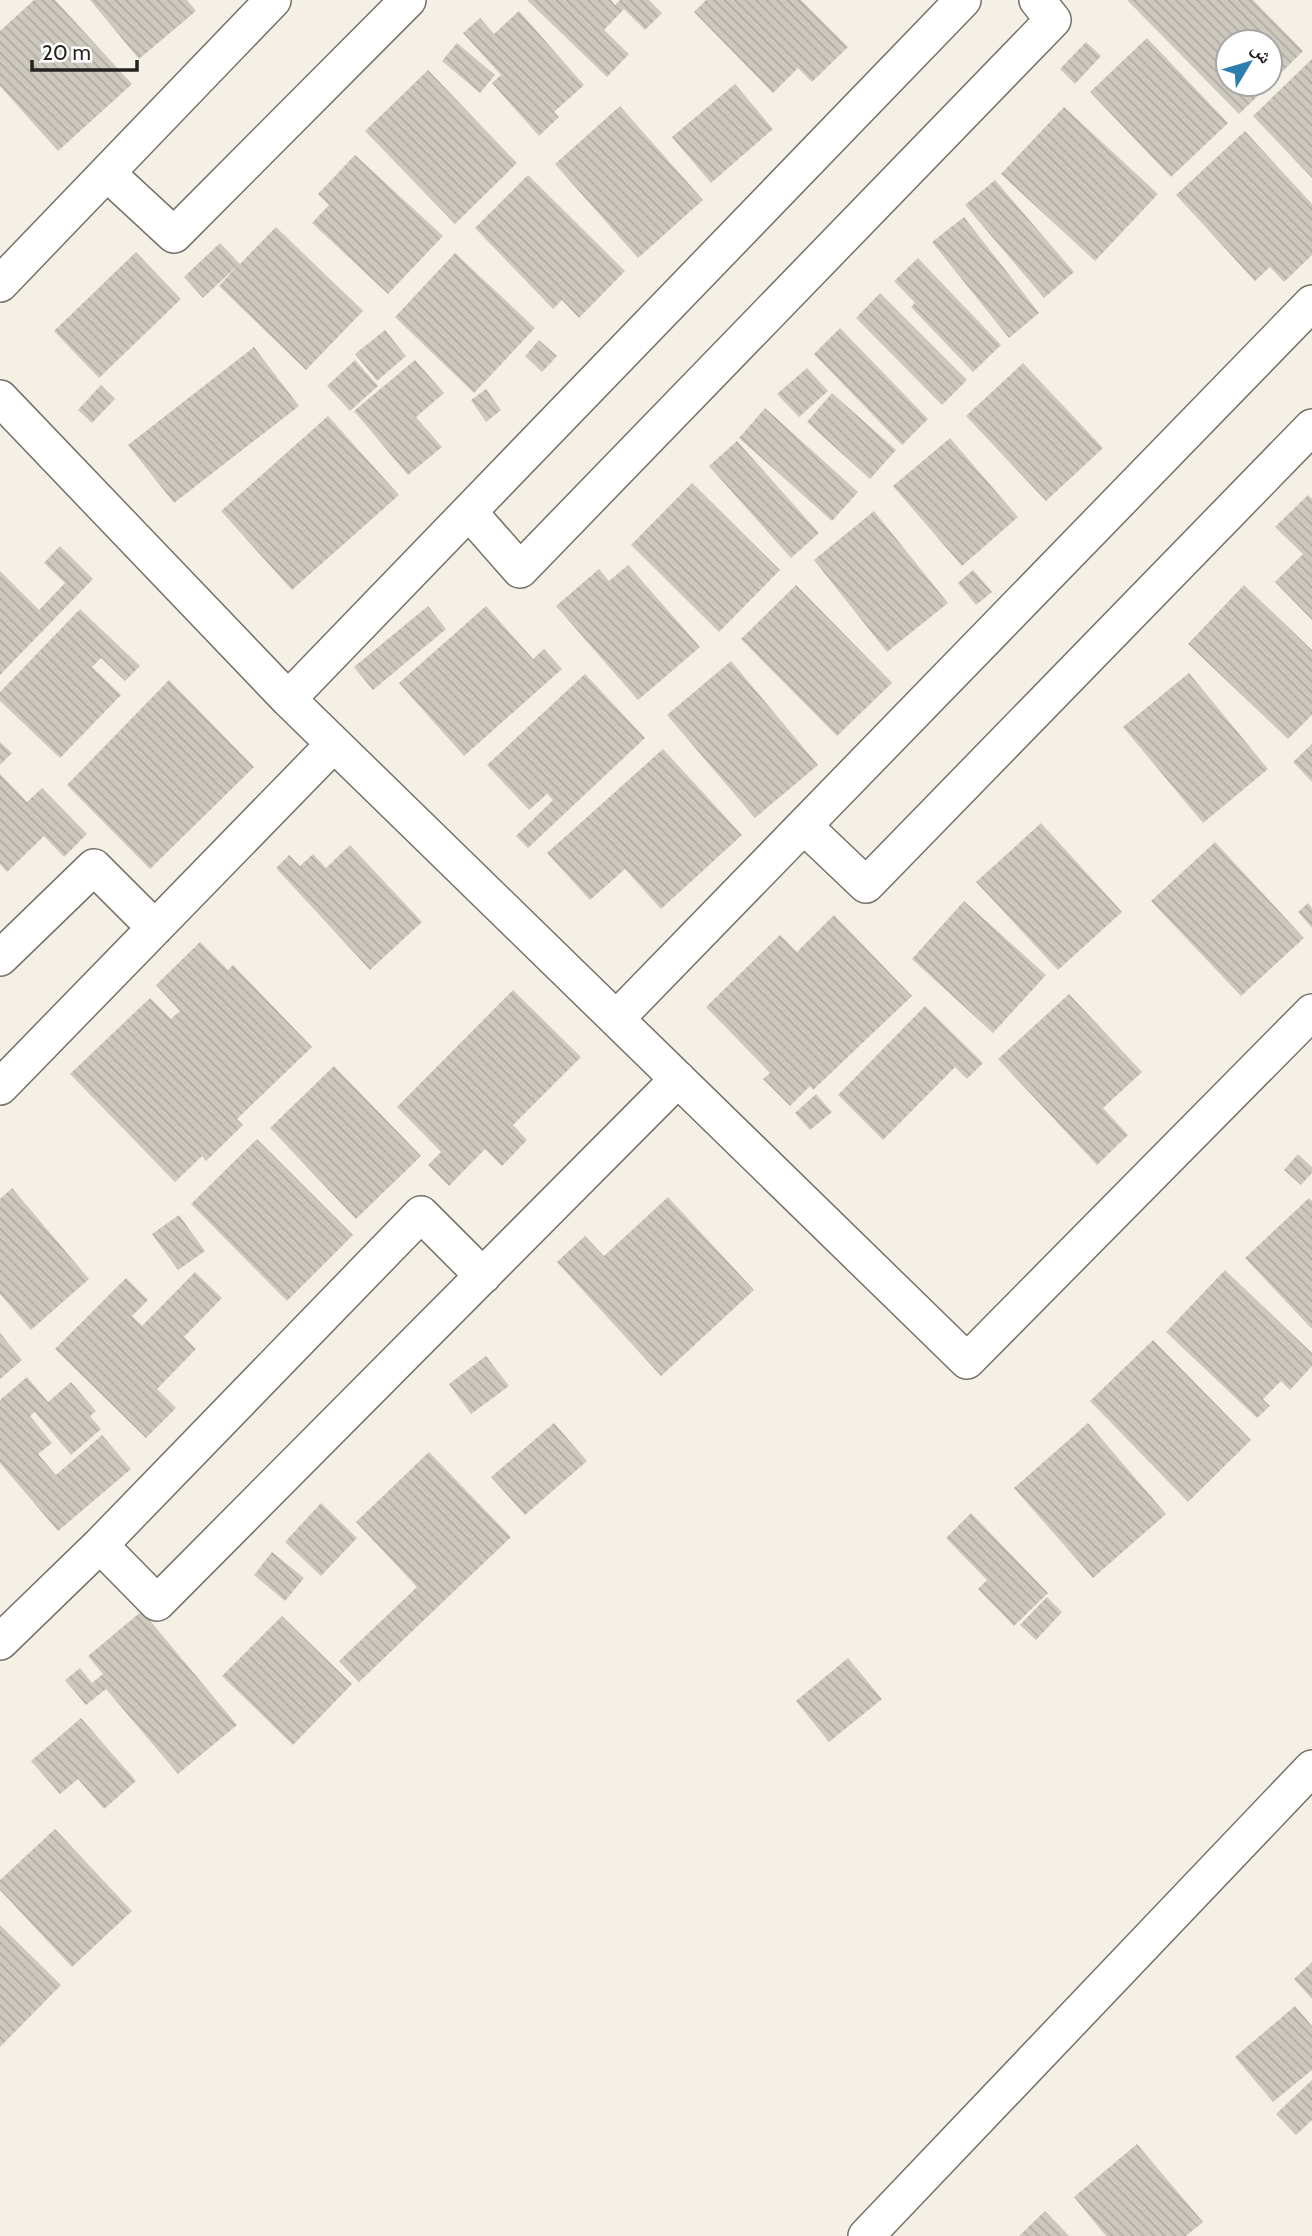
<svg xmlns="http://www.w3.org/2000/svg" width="1312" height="2236" font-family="Cabin,'Noto Naskh Arabic',sans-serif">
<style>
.building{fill:url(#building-back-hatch)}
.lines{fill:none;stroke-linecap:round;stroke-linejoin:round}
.minor-casing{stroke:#767268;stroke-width:38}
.minor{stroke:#fff;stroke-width:35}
</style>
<defs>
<pattern id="building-back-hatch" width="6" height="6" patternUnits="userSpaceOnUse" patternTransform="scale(1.75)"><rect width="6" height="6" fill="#cdc9be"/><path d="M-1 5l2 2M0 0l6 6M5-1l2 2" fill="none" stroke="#b0aca3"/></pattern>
</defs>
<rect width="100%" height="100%" fill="#f4f0e5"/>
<path class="building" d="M34 0H55L132 84 58 151 0 86V31Z
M90 0H187L196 11 139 59Z
M527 0H611L615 5 620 0H649L662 13 645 30 624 9 604 30 629 54 607 77Z
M706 0H801L848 47 812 82 798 68 773 93 694 12Z
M1127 0H1253L1303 51 1270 84V42H1228V84H1270L1239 114Z
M519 11 584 85 554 112 559 117 539 136 492 83 501 75 463 33 480 18 494 34Z
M1147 38 1228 123 1171 177 1090 92Z
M1086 42 1101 56 1075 84 1060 69Z
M457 43 495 75 480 93 442 61Z
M1312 59V178L1253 116Z
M428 70 517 163 455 224 365 131Z
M735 84 773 129 711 183 672 137Z
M620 106 703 200 638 258 555 164Z
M1064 107 1158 194 1095 261 1001 174Z
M1245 131 1312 204V255L1284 282 1270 267 1255 281 1176 195Z
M355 155 443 236 388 294 312 223 329 205 318 194Z
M528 175 625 271 579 318 562 300 553 309 475 228Z
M995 180 1074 272 1044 298 965 205Z
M964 217 1039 313 1009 338 932 242Z
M276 227 363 311 306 370 219 286 237 266 203 298 184 277 220 243 240 264Z
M136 252 181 299 99 378 54 331Z
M455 253 535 328 474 393 395 317Z
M918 258 1001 345 973 372 911 307 915 303 894 281Z
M880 293 967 380 942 405 856 318Z
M840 328 928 419 902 445 814 354Z
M385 330 406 356 377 381 355 354Z
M539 340 557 356 542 372 525 356Z
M254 347 299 406 174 503 128 445Z
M355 360 378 386 350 411 327 386Z
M415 360 444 393 416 417 442 447 408 475 354 411Z
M1023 363 1103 448 1046 501 966 416Z
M807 368 828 391 799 417 777 394Z
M101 385 115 399 92 423 78 410Z
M486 389 501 410 486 422 471 400Z
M832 393 896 450 870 479 807 422Z
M765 408 858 492 832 521 739 438Z
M328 416 399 495 292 590 221 511Z
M950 438 1018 517 962 566 893 486Z
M737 441 819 533 791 558 709 466Z
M692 483 780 570 719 632 631 545Z
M1308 495 1312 499V620L1275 582 1303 554 1275 527Z
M874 511 948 603 887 652 814 560Z
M60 546 93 579 0 675V571L39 610 65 583 44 563Z
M628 565 700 647 638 700 556 606 599 569 609 581Z
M973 570 992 592 976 605 958 583Z
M796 585 892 683 837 736 741 639Z
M1244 585 1312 650V715L1288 739 1188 644Z
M428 606 446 629 373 690 354 667Z
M486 606 533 659 544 649 562 669 464 756 399 683Z
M80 609 140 666 125 681 101 658 92 667 121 695 60 758 0 701V692Z
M731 661 818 765 755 818 667 715Z
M1189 673 1268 769 1203 823 1123 727Z
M585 674 645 738 528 848 516 836 553 800 547 794 529 810 487 765Z
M169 680 254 767 150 869 67 785Z
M0 742 12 753 0 765Z
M1312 744V782L1293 762Z
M663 749 742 835 661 909 625 869 590 900 547 853Z
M0 774 27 802 42 788 87 834 64 857 44 836 7 872 0 864Z
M1041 823 1122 912 1058 970 976 882Z
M1215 842 1304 938 1241 996 1151 901Z
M350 845 422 922 370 970 276 868 289 855 300 866 313 854 326 868Z
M964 901 1046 975 993 1033 912 959Z
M1308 903 1312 908V928L1298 912Z
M834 915 912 996 813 1090 810 1086 790 1106 763 1079 770 1073 706 1007 780 935 797 952Z
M200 942 228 970 233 965 312 1047 237 1119 243 1125 206 1161 202 1156 175 1182 70 1074 150 998 171 1019 180 1011 156 985Z
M513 990 581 1057 513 1125 527 1140 502 1166 485 1149 449 1186 428 1165 441 1152 397 1107Z
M1069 994 1142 1072 1103 1108 1128 1135 1097 1165 998 1059Z
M925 1006 983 1063 967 1079 955 1067 883 1140 838 1095Z
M334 1066 421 1156 356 1219 270 1128Z
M816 1094 832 1112 810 1130 795 1113Z
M257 1139 353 1235 287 1301 191 1204Z
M1298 1154 1312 1167V1173L1301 1185 1284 1170Z
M12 1188 89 1279 31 1330 0 1294V1199Z
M668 1197 754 1290 661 1376 557 1262 585 1236 604 1256Z
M1309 1198 1312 1201V1329L1245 1258Z
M179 1215 205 1251 178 1270 152 1234Z
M1225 1270 1312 1353V1366L1290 1390 1281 1381 1263 1399 1270 1406 1257 1418 1166 1332Z
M195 1272 222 1298 184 1337 196 1349 157 1389 176 1408 146 1438 55 1349 126 1278 148 1300 132 1316 142 1326Z
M0 1333 22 1360 0 1379Z
M1153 1340 1251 1440 1188 1502 1090 1401Z
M486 1356 509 1386 471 1414 449 1384Z
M27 1377 48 1402 71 1382 96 1411 90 1416 101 1429 71 1455 35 1412 30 1416 52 1443 38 1454 56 1475 102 1435 131 1469 58 1531 0 1463V1400Z
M554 1423 587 1461 525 1515 491 1477Z
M1088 1423 1166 1514 1093 1578 1014 1488Z
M429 1452 511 1537 359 1682 339 1661 417 1587 356 1522Z
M321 1503 357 1538 321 1576 285 1542Z
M971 1513 1048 1593 1014 1626 978 1589 987 1580 946 1538Z
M272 1552 304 1578 285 1601 254 1575Z
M1047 1597 1062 1612 1036 1640 1020 1625Z
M142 1611 237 1725 178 1774 106 1689 86 1705 65 1680 80 1668 92 1683 103 1674 88 1656Z
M282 1616 352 1684 293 1745 222 1676Z
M848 1658 882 1699 829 1742 796 1701Z
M81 1718 136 1781 104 1809 78 1779 60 1794 31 1761Z
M55 1829 132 1911 72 1967 0 1890V1880Z
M0 1925 61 1985 0 2047Z
M1312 1962V1999L1294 1979Z
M1295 2006 1312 2026V2070L1273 2102 1235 2057Z
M1312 2080V2120L1296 2135 1276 2114Z
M1137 2144 1203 2222 1186 2236H1106L1074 2197Z
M1045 2211 1069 2236H1019Z"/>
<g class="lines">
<g class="minor-casing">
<path id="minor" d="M107 173 174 235 408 0
M0 284 273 0
M0 398 288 699 967 1361 1312 1012
M469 512 520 570 1053 20 1037 0
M288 699 963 0
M804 826 866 885 1312 427
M0 958 94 867 155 928
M616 1019 1312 303
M0 1087 334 744
M483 1276 421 1214 100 1545 157 1603 678 1079
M0 1642 100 1545
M866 2236 1312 1768"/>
</g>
<use href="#minor" class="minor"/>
</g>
<g transform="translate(1249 63) rotate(52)"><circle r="33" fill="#ffffff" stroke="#a7a7a5" stroke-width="2"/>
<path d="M0-5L12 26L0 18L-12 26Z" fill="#2c7eaf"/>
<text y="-10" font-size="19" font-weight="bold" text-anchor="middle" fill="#24231f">ش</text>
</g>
<path d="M32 60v10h105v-10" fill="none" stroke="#24231f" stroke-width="3.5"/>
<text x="42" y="60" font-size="21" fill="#24231f" stroke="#ffffff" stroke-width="5" paint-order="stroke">20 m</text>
</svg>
